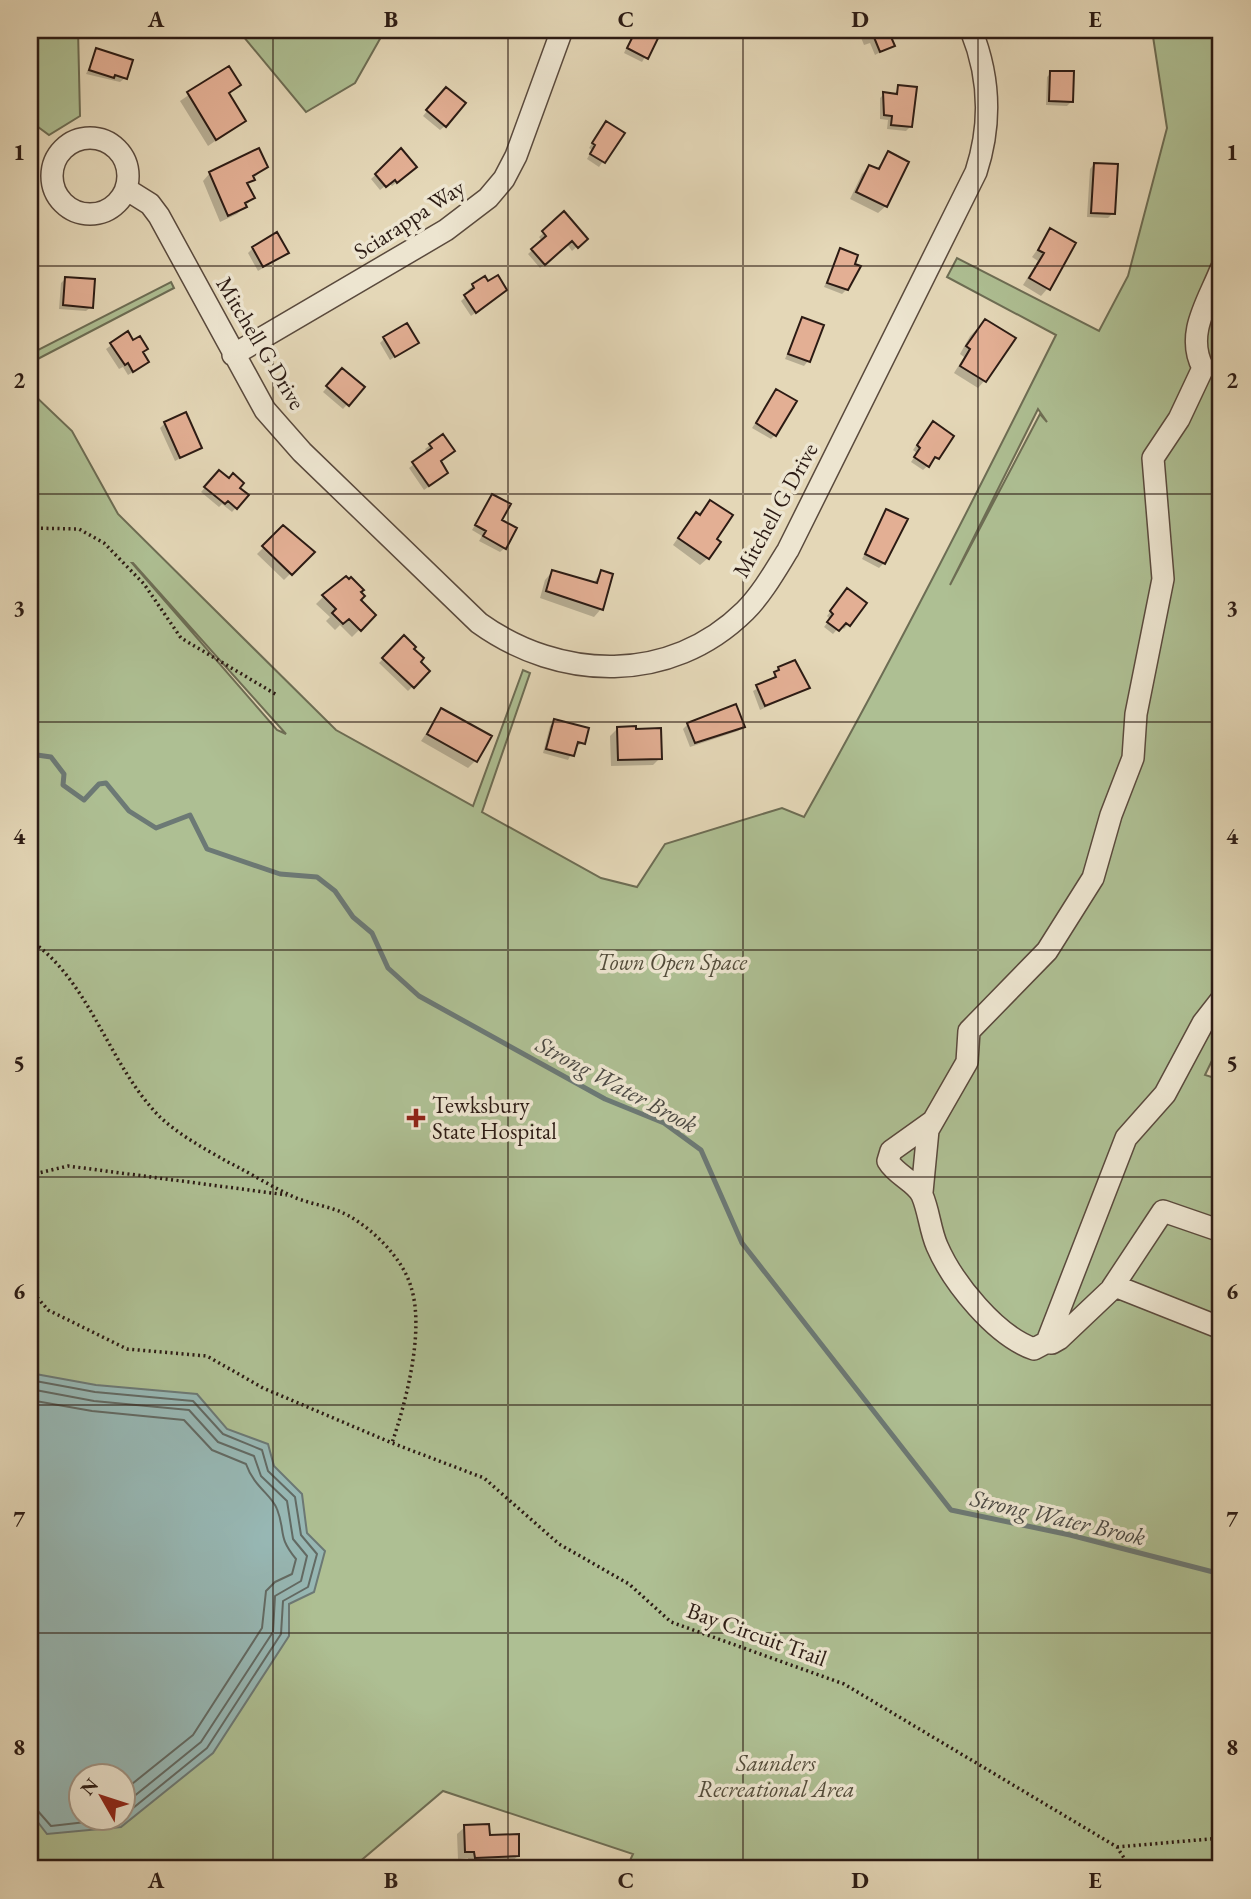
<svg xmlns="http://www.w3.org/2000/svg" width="1251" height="1899" font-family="'EB Garamond',serif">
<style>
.green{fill:#aebf93;stroke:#6d6d54;stroke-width:2;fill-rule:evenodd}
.water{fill:#97b8b5;stroke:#6c7975;stroke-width:2;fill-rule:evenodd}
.shadow{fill:#0003}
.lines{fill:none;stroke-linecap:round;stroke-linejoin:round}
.shore{stroke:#626a64;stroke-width:2}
.stream{stroke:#6c7975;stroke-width:5}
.building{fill:#e3af94;stroke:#2c1b14;stroke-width:2}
.minor-casing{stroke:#5a4a3d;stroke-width:24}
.path{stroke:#2c1b14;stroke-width:3.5;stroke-dasharray:2 3.5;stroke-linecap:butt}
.minor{stroke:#ede5d0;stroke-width:21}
.grid{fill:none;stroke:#2c1b14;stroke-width:2;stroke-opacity:0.55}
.poi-dot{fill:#8f2418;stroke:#ede5d0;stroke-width:2.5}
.labels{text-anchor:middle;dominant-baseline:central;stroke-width:7;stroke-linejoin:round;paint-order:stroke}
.street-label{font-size:23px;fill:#2c1b14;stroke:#ede5d0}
.park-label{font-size:23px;font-style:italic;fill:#534c3a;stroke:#ede5d0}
.poi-label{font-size:23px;fill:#2c1b14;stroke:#ede5d0;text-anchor:start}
.water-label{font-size:24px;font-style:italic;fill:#4c4a44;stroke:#ede5d0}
.neatline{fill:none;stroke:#2c1b14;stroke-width:2.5}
.grid-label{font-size:23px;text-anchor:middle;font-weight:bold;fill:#2c1b14}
</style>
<rect width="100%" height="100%" fill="#e4d7b7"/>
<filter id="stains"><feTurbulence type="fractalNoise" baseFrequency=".00286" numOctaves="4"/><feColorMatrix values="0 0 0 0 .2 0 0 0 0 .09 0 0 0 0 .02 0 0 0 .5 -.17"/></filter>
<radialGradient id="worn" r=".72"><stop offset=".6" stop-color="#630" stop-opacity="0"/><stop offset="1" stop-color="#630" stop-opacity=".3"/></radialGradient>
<path class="green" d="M30 30H78L80 116 49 135 30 121Z
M238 30H385L355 83 306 112Z
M1152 30 1221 32V1042L1205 1075 1221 1080V1869H626L633 1854 443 1791 351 1869H30V391L72 431 118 514 336 730 473 806 523 670 530 673 482 812 601 878 637 887 665 844 782 808 804 817C893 659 975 497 1056 335L947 277 957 258 1099 331 1128 276 1167 128ZM1038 409 1047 422 1040 414 950 585ZM132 563H133L286 734 277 730ZM80 1776H122V1818H80Z
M171 282 174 288 30 363V354Z"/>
<path class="water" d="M30 1373 96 1385 197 1394 227 1429 268 1444 274 1466 302 1494 307 1533 325 1551 314 1592 289 1604V1636L213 1753 121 1827 47 1834 30 1812ZM80 1776H122V1818H80Z"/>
<path class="shadow" d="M635 30 659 33 642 62 624 53Z
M858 30H886L893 45 875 55 870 43 864 45Z
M97 50 125 78 120 82 86 74Z
M228 68 238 85 228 94 244 121 208 146 180 101Z
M1051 73 1071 102 1067 106 1046 105 1047 77Z
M899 87 910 127 906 131 887 129 888 120 880 119V98L884 94 894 95Z
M442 93 445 126 440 130 423 116Z
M602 127 622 134 599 167 587 159 592 150 589 148Z
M401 151 410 172 392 186 389 183 380 190 371 179Z
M888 154 886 206 878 213 850 199 862 174 869 167 876 170Z
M1094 164 1113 213 1108 218 1087 217 1090 169Z
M266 166 247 185 253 198 237 214 220 222 203 181 210 173Z
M564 214 586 238 572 251 567 244 540 268 528 254 542 241 539 237Z
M1051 231 1048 288 1041 296 1023 285 1038 261 1032 257Z
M253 248 287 253 258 271 248 253Z
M840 250 847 289 842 294 824 287Z
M66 278 91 307 86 311 59 309 61 283Z
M473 286 501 294 471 316 461 301 470 293 468 290Z
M802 319 808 361 804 366 785 359Z
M985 321V380L978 388 954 373 964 357 960 354 970 336Z
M127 334 142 353 143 366 128 375 123 367 119 369 106 349Z
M384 339 417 342 390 360 380 343Z
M342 371 362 388 343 409 323 392Z
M777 391 775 435 771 439 752 428Z
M165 423 200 448 175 461 160 428Z
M928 428 937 457 923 470 911 462 917 453 913 450Z
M442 436 439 462 442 477 424 490 409 468 428 453 425 449Z
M215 476 247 495 232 512 222 504 219 507 201 492Z
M492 496 505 548 500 552 479 541 482 536 472 530Z
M711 502 714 539 708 558 700 565 673 545 689 522Z
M886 511 884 563 879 568 862 559Z
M284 527 312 552 284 580 257 554Z
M552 572 593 584 601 572V609L594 617 540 598 545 580Z
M351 579 359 600 374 615 352 637 340 625 335 630 326 621 330 617 316 604 340 580Z
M843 595 848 624 844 629 840 626 833 634 824 627 830 619 827 616Z
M404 638 428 671 408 691 379 663Z
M798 664 808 688 760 710 753 691 771 681 779 669Z
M442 710 475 761 468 768 421 741Z
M555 721 583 743 575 747 568 760 543 753 550 726Z
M688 724 743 727 738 731 690 747 683 729Z
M617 729 660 758 653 765 611 766 610 736Z
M465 1827 488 1836 518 1856 510 1863 468 1864V1858L458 1859 457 1834Z
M582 1865 583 1869H565Z"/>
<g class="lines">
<path class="shore" d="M30 1380 95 1392 193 1401 223 1434 262 1450 268 1471 295 1497 301 1535 317 1554 308 1587 283 1601 281 1634 207 1748 122 1817
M30 1389 94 1401 189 1410 218 1442 254 1456 261 1476 287 1501 293 1539 307 1556 301 1581 275 1596 273 1632 201 1742 122 1806
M30 1400 92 1411 184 1420 212 1450 246 1464C254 1487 272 1495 277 1509 286 1532 277 1536 296 1559L292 1574 275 1582 266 1591 262 1628 193 1735 122 1792
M30 1808 37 1810 51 1826 121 1818"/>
<path class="stream" d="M30 754 51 757 64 774 63 785 84 800 99 784 106 783 129 811 156 828 190 815 207 849 280 874 317 877 335 891 353 917 372 933 388 968 419 996 605 1099 664 1123 701 1150 742 1243 951 1510 1070 1535 1221 1574"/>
</g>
<path class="building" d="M636 30H662L648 59 627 48Z
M871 30H888L895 46 880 52Z
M96 48 133 60 127 79 115 75 114 78 89 70Z
M229 66 241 85 229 93 246 121 216 140 187 92Z
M1050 71H1074L1073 102 1049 101Z
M898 85 917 87 912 127 891 125 892 116 884 115 883 92 897 94Z
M446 87 466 103 446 127 426 110Z
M606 121 625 133 605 163 590 154 595 145 592 143Z
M259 148 268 167 253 176 255 180 247 183 255 198 245 203 247 207 228 216 209 172Z
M401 148 417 167 397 183 395 180 386 187 375 174Z
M888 151 909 162 887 207 856 192 869 165 879 169Z
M1094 163 1118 164 1115 214 1091 213Z
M564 211 588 239 578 248 572 241 545 265 531 249 546 236 542 231Z
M1050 228 1076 243 1050 290 1029 278 1044 253 1038 250Z
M277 232 289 253 263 267 252 247Z
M840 248 858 255 855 264 861 266 848 290 827 283Z
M498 275 507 290 476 313 464 295 474 288 472 284 485 276 488 281Z
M65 277 95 279 93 308 63 305Z
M802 317 824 325 810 362 788 354Z
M985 319 1016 338 986 382 960 366 970 349 966 346Z
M407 323 419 343 395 357 383 337Z
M128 331 133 340 140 336 148 349 143 352 149 362 133 372 128 363 125 365 110 343Z
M342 368 365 387 349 406 326 386Z
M776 389 797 401 776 436 756 423Z
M186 412 202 448 180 458 164 422Z
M933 421 954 436 939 459 935 457 929 467 914 457 920 448 917 445Z
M443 434 455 451 441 461 448 473 429 486 412 462 432 448 429 444Z
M219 470 229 478 233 473 244 483 240 488 249 495 237 509 228 501 225 504 204 487Z
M492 494 511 504 502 520 517 528 506 549 483 536 486 531 475 525Z
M710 500 733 515 717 539 721 542 709 559 678 538 696 512 700 515Z
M886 509 908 519 885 564 865 554Z
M283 525 315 552 292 575 262 546Z
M552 570 597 583 601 570 613 574 603 610 546 591Z
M346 576 349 579 351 577 364 590 361 592 365 596 361 600 376 615 361 631 349 619 343 624 332 613 336 609 322 595Z
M847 588 867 603 850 626 846 623 839 631 827 622 833 614 830 611Z
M404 635 416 647 414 649 424 658 421 662 430 671 414 688 382 658Z
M795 660 810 688 765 706 756 685 776 677 774 672 779 670 778 667Z
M736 704 745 727 695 743 687 723Z
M441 708 492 736 477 762 427 734Z
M554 719 589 728 585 744 578 742 574 756 546 749Z
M636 726V729L661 728 662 759 618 760 617 727Z
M489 1824 490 1835 519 1834V1856L475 1858 474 1852H465L464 1825Z"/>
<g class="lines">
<g class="minor-casing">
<path id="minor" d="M52 176a38 38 0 1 1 76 0a38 38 0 1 1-76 0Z
M126 189 150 204 159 216 265 410 302 452 479 623C560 681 670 685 745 611 762 594 775 571 788 550L976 172C992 123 990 77 971 30
M233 355 446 230 488 198 504 179 516 156 562 30
M1221 1000 1203 1023 1165 1094 1126 1138 1048 1339 1052 1343 1059 1339 1115 1286 1221 1328
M933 1121 891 1151 888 1161C896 1175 916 1182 922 1195 929 1211 930 1230 937 1246 953 1283 996 1336 1034 1349L1049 1341
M922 1192 928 1130 967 1062 969 1031 1047 951 1093 878 1111 815 1133 758 1136 714 1163 579 1153 458 1179 419 1203 368C1185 334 1208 302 1221 269
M1112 1288 1163 1211 1221 1231"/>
</g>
<path class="path" d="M30 528 79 529 104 543 144 584 181 638 277 695
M30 940C90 981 108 1063 158 1115 177 1134 205 1149 228 1162 250 1173 272 1187 294 1197 312 1205 332 1206 349 1216 374 1230 403 1259 411 1287 425 1330 406 1402 392 1443
M30 1175 68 1166 287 1195
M30 1289 48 1310 127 1349 207 1356 263 1388 392 1443 484 1478 559 1544 629 1584 671 1622 844 1684 1117 1847 1131 1869
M1117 1847 1221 1838"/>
<use href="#minor" class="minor"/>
</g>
<path class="grid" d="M273 30V1869M508 30V1869M743 30V1869M978 30V1869M30 266H1221M30 494H1221M30 722H1221M30 950H1221M30 1177H1221M30 1405H1221M30 1633H1221"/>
<path class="poi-dot" d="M412.5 1107.5h7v7h7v7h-7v7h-7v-7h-7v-7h7z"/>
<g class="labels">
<g class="street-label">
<text transform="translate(409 219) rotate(-33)">Sciarappa Way</text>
<text transform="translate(261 343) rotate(59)">Mitchell G Drive</text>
<text transform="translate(775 510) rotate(-61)">Mitchell G Drive</text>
<text transform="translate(757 1634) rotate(20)">Bay Circuit Trail</text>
</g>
<g class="park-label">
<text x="672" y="962">Town Open Space</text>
<text x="776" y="1763">Saunders<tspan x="776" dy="26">Recreational Area</tspan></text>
</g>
<g class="poi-label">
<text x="432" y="1105">Tewksbury<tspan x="432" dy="26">State Hospital</tspan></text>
</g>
<g class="water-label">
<text transform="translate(617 1084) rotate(28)">Strong Water Brook</text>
<text transform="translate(1058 1517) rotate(13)">Strong Water Brook</text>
</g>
</g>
<rect width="1251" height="1899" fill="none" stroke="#e4d7b7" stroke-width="77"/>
<g transform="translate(102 1797) rotate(309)"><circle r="33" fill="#ede5d0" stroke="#a09485" stroke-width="2"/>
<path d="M0-5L12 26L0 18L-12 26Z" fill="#8f2418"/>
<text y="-10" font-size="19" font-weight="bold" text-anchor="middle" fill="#2c1b14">N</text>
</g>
<rect x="38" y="38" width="1174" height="1822" class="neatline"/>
<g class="grid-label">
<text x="156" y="27">A</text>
<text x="391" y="27">B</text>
<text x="626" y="27">C</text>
<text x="860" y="27">D</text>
<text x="1095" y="27">E</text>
<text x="19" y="160">1</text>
<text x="1232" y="160">1</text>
<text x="19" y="388">2</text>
<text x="1232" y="388">2</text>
<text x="19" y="616">3</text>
<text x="1232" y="616">3</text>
<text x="19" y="844">4</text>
<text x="1232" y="844">4</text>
<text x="19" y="1071">5</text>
<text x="1232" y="1071">5</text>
<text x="19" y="1299">6</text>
<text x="1232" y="1299">6</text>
<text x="19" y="1527">7</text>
<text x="1232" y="1527">7</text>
<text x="19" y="1755">8</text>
<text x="1232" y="1755">8</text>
<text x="156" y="1888">A</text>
<text x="391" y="1888">B</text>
<text x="626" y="1888">C</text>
<text x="860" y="1888">D</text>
<text x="1095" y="1888">E</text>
</g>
<rect width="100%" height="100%" filter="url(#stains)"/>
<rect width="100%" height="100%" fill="url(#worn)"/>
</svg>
